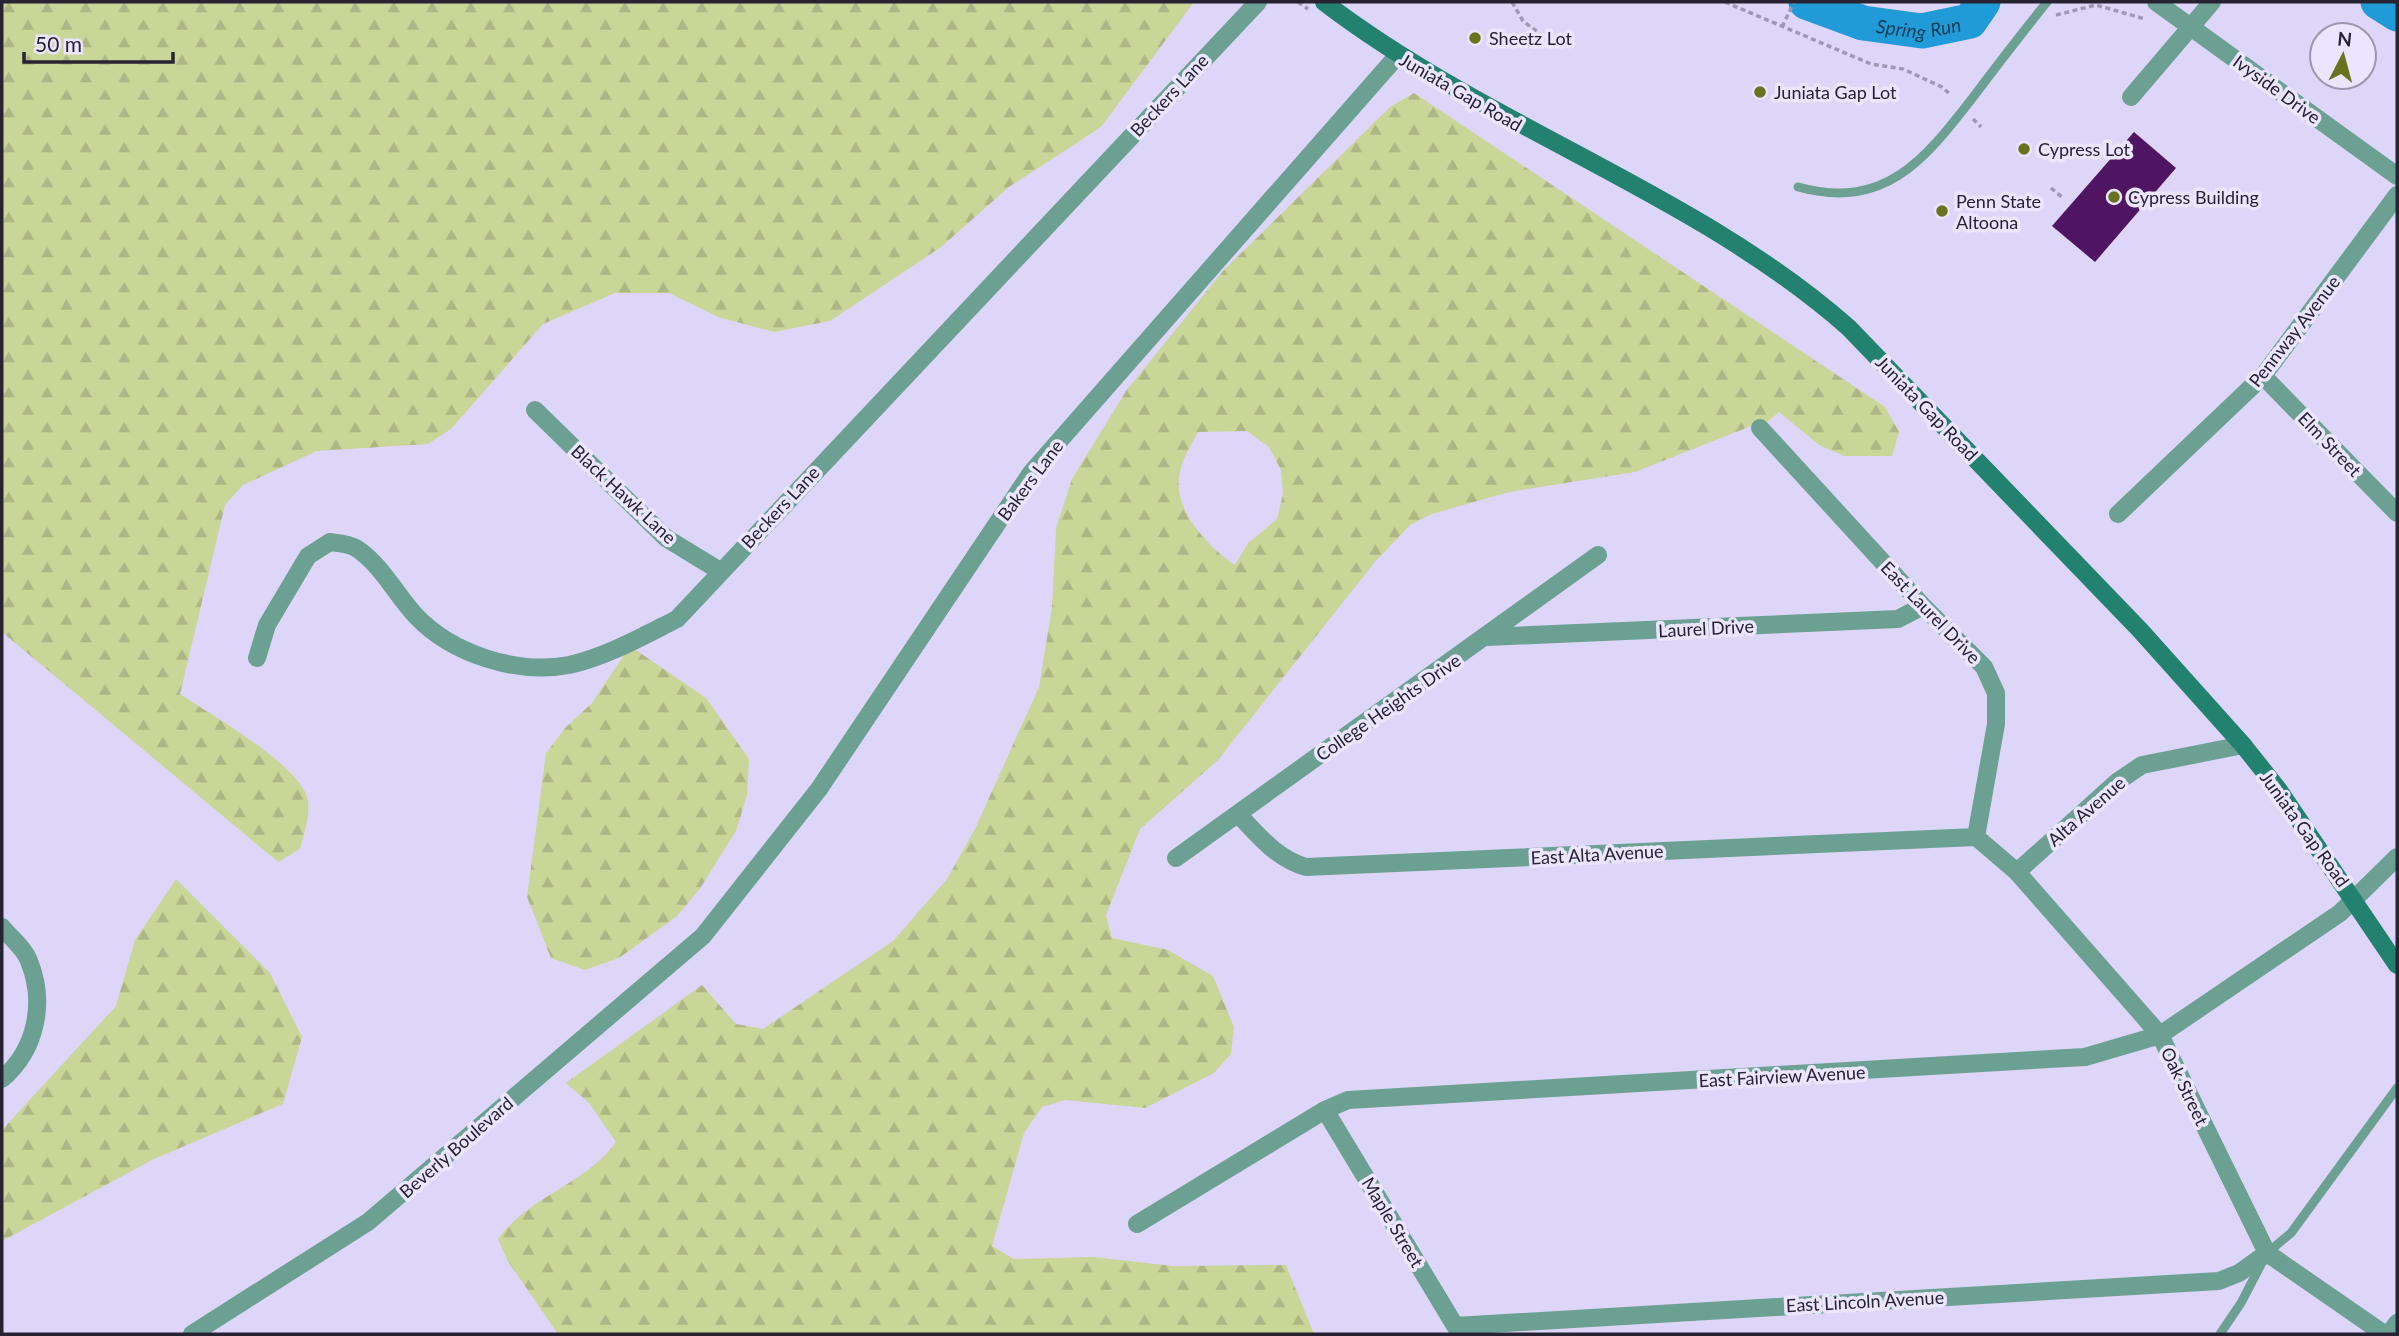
<svg xmlns="http://www.w3.org/2000/svg" width="2399" height="1336" font-family="Lato,sans-serif">
<style>
.forest{fill:url(#forest-firs);fill-rule:evenodd}
.lines{fill:none;stroke-linecap:round;stroke-linejoin:round}
.river{stroke:#209bd7;stroke-width:35}
.building{fill:#501562}
.path{stroke:#9f98b5;stroke-width:3.5;stroke-dasharray:5 3.5;stroke-linecap:butt}
.service{stroke:#6ba093;stroke-width:9}
.minor{stroke:#6ba093;stroke-width:18}
.tertiary{stroke:#6ba093;stroke-width:18}
.secondary{stroke:#22826f;stroke-width:18}
.poi-dot{fill:#67731d;stroke:#ebe5ff;stroke-width:2.5}
.labels{text-anchor:middle;dominant-baseline:central;stroke-width:7;stroke-linejoin:round;paint-order:stroke}
.poi-label{font-size:18px;fill:#272333;stroke:#ebe5ff;text-anchor:start}
.street-label{font-size:18px;fill:#272333;stroke:#ebe5ff}
.water-label{font-size:19px;font-style:italic;fill:#0d3d55;stroke:#ebe5ff}
</style>
<defs>
<pattern id="forest-firs" width="22" height="20" patternUnits="userSpaceOnUse" patternTransform="scale(1.75)"><rect width="22" height="20" fill="#cad598"/><path d="M5 1l3.5 6h-7zM16 11l3.5 6h-7z" fill="#aeb783"/></pattern>
</defs>
<rect width="100%" height="100%" fill="#ded6f9"/>
<path class="forest" d="M2 2H1194L1101 127 1009 187 941 247 830 321 774 332 718 317 669 293H615L543 324 451 429 428 444 317 451 243 485 225 505 180 694C208 713 304 767 308 801 310 817 304 834 300 849L278 862 2 632Z
M1414 93 1885 407 1899 432 1892 456H1844L1819 445 1779 412 1760 428 1751 426 1635 472 1509 492 1432 514 1410 525 1375 562 1217 761 1140 829 1106 915 1112 938 1168 950 1213 976 1234 1027 1231 1054 1214 1073 1145 1108 1065 1100 1042 1107 1024 1133 992 1246 1014 1259 1093 1257 1173 1266 1286 1265 1314 1334H558L507 1260 498 1239C529 1196 586 1184 616 1142L589 1103 566 1083 702 985 736 1024 763 1029 893 941 947 879 975 829 1039 687 1052 607 1056 528 1072 479 1126 391 1223 271 1390 107ZM1247 431 1269 447 1281 470 1283 494 1277 519 1248 543 1235 565C1209 548 1174 511 1179 477 1181 460 1190 447 1198 432Z
M630 646 706 698 749 759 747 795 736 831 699 890 677 916 619 958 585 970 551 958 527 897 546 753 566 727 592 703Z
M176 879 270 973 302 1037 283 1104 154 1159 2 1241V1130L116 1006 135 940Z"/>
<g class="lines">
<g class="river">
<path id="s1" d="M1806 2 1863 23 1922 31 1970 21 1983 2"/>
<path d="M2378 2 2397 14"/>
</g>
</g>
<path class="building" d="M2134 132 2176 168 2095 262 2052 226Z"/>
<g class="lines">
<path class="path" d="M1298 2 1308 9
M1512 2 1523 21 1554 44
M1725 2 1871 64 1903 69 1942 87 1951 95
M2056 15 2096 5 2145 19
M1782 27 1794 2
M1973 119 1981 127
M2051 188 2062 197"/>
<path class="service" d="M1798 187C1886 211 1925 159 1974 96 1998 64 2022 33 2047 2
M2220 1334 2241 1303 2267 1253 2291 1233 2397 1088"/>
<path class="minor" d="M2156 2 2397 176
M2131 97 2212 2
M2263 376 2397 513
M535 410 666 538 720 571
M1760 428 1923 606 1984 667 1996 693V724L1976 837
M2118 514 2263 376 2397 195
M1487 637 1898 619 1923 606
M257 658 267 625 308 556 330 542C338 543 350 544 356 548 382 565 396 595 416 616 452 654 517 675 569 665 606 657 643 636 677 619L1258 2
M1238 814C1259 836 1276 858 1306 867L1976 837
M1976 837 2017 872 2160 1035 2267 1253 2384 1334
M1176 858 1598 555
M2017 872 2117 782 2142 765 2243 745
M2 927C10 937 25 949 29 961 46 1003 36 1050 2 1079
M1325 1110 1460 1334
M1137 1224 1325 1110 1348 1100 2085 1057 2160 1035 2340 913 2397 857
M1455 1326 2219 1281 2239 1273 2267 1253
M192 1334 368 1222 703 936 819 789 1031 473 1398 55"/>
<path class="tertiary" d="M2389 1334 2397 1323"/>
<path class="secondary" d="M1324 2C1489 128 1695 192 1849 328L2140 630 2243 745 2278 789 2397 965"/>
</g>
<g class="poi-dot">
<circle cx="1475" cy="38" r="7"/>
<circle cx="1760" cy="92" r="7"/>
<circle cx="2024" cy="149" r="7"/>
<circle cx="2114" cy="197" r="7"/>
<circle cx="1942" cy="211" r="7"/>
</g>
<g class="labels">
<g class="poi-label">
<text x="1489" y="38">Sheetz Lot</text>
<text x="1774" y="92">Juniata Gap Lot</text>
<text x="2038" y="149">Cypress Lot</text>
<text x="2128" y="197">Cypress Building</text>
<text x="1956" y="201">Penn State<tspan x="1956" dy="21">Altoona</tspan></text>
</g>
<g class="street-label">
<text transform="translate(2277 89) rotate(36)">Ivyside Drive</text>
<text transform="translate(1461 92) rotate(30)">Juniata Gap Road</text>
<text transform="translate(1169 95) rotate(-47)">Beckers Lane</text>
<text transform="translate(2294 331) rotate(-52)">Pennway Avenue</text>
<text transform="translate(1927 408) rotate(46)">Juniata Gap Road</text>
<text transform="translate(2330 444) rotate(46)">Elm Street</text>
<text transform="translate(1030 480) rotate(-53)">Bakers Lane</text>
<text transform="translate(624 494) rotate(43)">Black Hawk Lane</text>
<text transform="translate(780 507) rotate(-47)">Beckers Lane</text>
<text transform="translate(1931 612) rotate(46)">East Laurel Drive</text>
<text transform="translate(1706 628) rotate(-3)">Laurel Drive</text>
<text transform="translate(1388 707) rotate(-35)">College Heights Drive</text>
<text transform="translate(2086 811) rotate(-41)">Alta Avenue</text>
<text transform="translate(2305 829) rotate(54)">Juniata Gap Road</text>
<text transform="translate(1597 854) rotate(-3)">East Alta Avenue</text>
<text transform="translate(1782 1076) rotate(-3)">East Fairview Avenue</text>
<text transform="translate(2185 1086) rotate(64)">Oak Street</text>
<text transform="translate(456 1147) rotate(-41)">Beverly Boulevard</text>
<text transform="translate(1393 1222) rotate(59)">Maple Street</text>
<text transform="translate(1865 1301) rotate(-3)">East Lincoln Avenue</text>
</g>
<g class="water-label">
<text stroke="none"><textPath href="#s1" startOffset="117">Spring Run</textPath></text>
</g>
</g>
<rect width="2399" height="1336" fill="none" stroke="#272333" stroke-width="7"/>
<g transform="translate(2343 56) rotate(6)"><circle r="33" fill="#ebe5ff" stroke="#9d97ad" stroke-width="2"/>
<path d="M0-5L12 26L0 18L-12 26Z" fill="#67731d"/>
<text y="-10" font-size="19" font-weight="bold" text-anchor="middle" fill="#272333">N</text>
</g>
<path d="M24 52v10h149v-10" fill="none" stroke="#272333" stroke-width="3.5"/>
<text x="35" y="52" font-size="21" fill="#272333" stroke="#ebe5ff" stroke-width="5" paint-order="stroke">50 m</text>
</svg>
